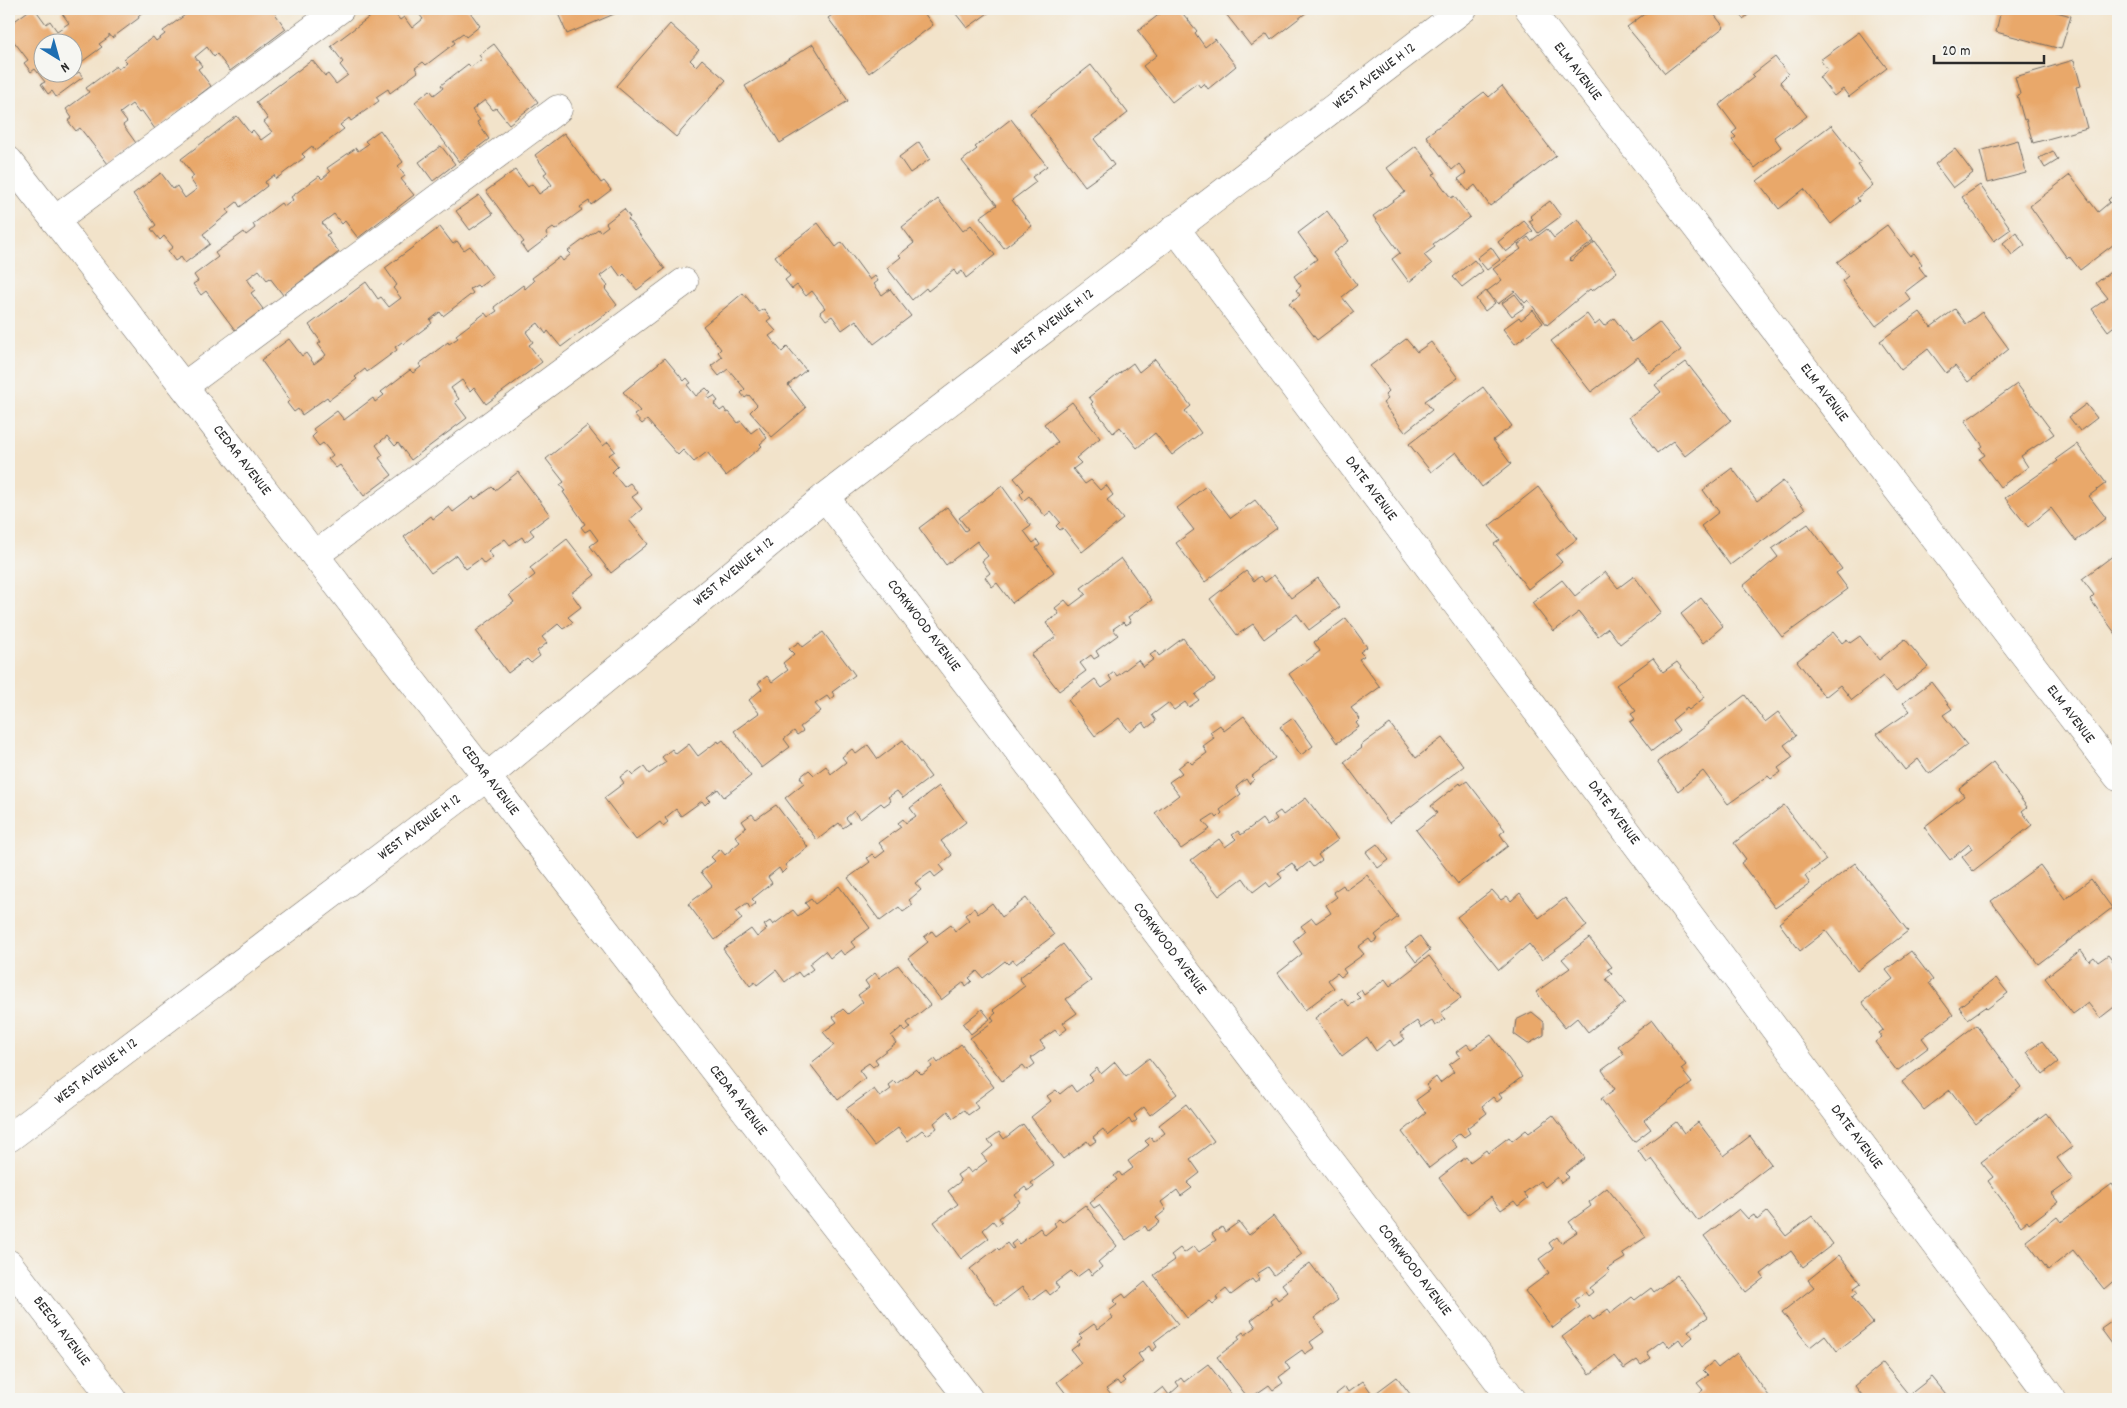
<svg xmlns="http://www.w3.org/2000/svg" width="2127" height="1408" font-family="Dekko,sans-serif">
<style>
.building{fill:#e9a86a}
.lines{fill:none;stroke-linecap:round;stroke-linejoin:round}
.minor-casing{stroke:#716b63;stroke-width:29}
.minor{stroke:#fff;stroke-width:28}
.labels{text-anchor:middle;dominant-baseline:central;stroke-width:4;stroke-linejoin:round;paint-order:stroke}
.street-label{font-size:15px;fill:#2b2b2b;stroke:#f6f6f2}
</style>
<rect width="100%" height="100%" fill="#f6f6f2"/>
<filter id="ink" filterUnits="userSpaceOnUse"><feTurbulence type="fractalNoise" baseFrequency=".02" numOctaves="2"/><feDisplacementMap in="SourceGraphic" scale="10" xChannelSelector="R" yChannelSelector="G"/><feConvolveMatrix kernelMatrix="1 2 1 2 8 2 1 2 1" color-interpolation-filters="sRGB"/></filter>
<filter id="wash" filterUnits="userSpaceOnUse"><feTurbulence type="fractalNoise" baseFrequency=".0096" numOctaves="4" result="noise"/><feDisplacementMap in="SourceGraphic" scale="20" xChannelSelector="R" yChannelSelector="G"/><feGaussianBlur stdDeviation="1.12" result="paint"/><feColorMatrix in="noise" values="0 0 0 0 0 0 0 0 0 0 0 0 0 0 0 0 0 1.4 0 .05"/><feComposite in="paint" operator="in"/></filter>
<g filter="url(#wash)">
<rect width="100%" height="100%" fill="#f2e3ca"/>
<g id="blocks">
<path class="building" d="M31 9H35L46 24 50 21 57 31 69 23 61 12 66 9H153L149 12 146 9 138 16 139 18 112 38 109 34V37L99 44 102 47 72 69V42H42V72H72V70L76 74 79 72 83 77 56 97 52 91 48 94 41 84 45 82 35 69 31 72 24 63 28 60 9 35V25Z
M199 9H278L274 12 286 29 230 71 217 54 214 57 207 47 195 57 202 66 198 69 211 86 155 129 142 111 139 113 132 104 120 113 127 122 123 125 136 143 108 164 80 128 76 131 68 121 72 118 66 109 89 92 86 88 116 66 118 69 127 62 124 59 153 37 156 41 165 34 163 31 192 10 194 13Z
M380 9H391L400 20 404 17 412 28 423 19 415 9H468L480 26 466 37 463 33 453 40 455 43 426 65 423 62 415 68 418 72 390 93 388 89 376 97 379 101 351 121 349 118 340 125 344 129 315 151 312 146 302 154 305 157 276 179 274 175 265 182 267 186 240 207 237 202 227 210 229 213 203 234 210 244 185 263 181 257 175 261 168 251 173 247 164 236 160 240 151 229 156 225 133 194 161 173 173 189 177 186 185 198 197 189 190 179 194 176 181 159 237 116 250 133 253 130 261 140 272 132 264 122 268 119 256 102 312 60 325 76 328 74 336 84 348 75 340 65 343 62 331 46Z
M556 9H626L567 34Z
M840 9H921L933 25 869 73 828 18Z
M952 9H994L967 28Z
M1166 9H1179L1197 31 1195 33 1205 47 1215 39 1236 66 1208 89 1204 83 1200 87 1197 83 1172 102 1143 66 1157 55 1138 31Z
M1222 9H1311L1271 40 1267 34 1251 46Z
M1651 9H1710L1724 27 1665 73 1627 27Z
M1736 9H1756L1743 19Z
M1982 9H2053V11L2071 16 2061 49 1996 32 2000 14Z
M670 24 699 50 690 60 696 66 702 59 726 80 676 137 616 86Z
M1859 32 1887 68 1849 97 1843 89 1834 96 1819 77 1828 70 1820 60Z
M494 44 538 102 509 124 496 108 493 110 485 100 472 110 480 120 477 122 489 139 459 162 415 102 430 90 434 95 443 88 441 85 468 64 471 67 482 59 479 55Z
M813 44 848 101 780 143 745 86Z
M1775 57 1788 74 1780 82 1807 116 1791 128 1789 126 1774 137 1781 147 1755 168 1732 140 1736 137 1732 133 1737 129 1719 105 1754 77 1752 75Z
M2074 60 2081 86 2076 87 2087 128 2033 143 2026 119 2024 120 2017 95 2020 94 2015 77Z
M1091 65 1128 113 1094 139 1114 165 1085 186 1030 113Z
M1502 86 1556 156 1490 206 1475 185 1468 191 1458 179 1466 173 1459 164 1452 170 1426 136 1484 92 1489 97Z
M1011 119 1047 166 1032 177 1036 182 1012 200 1032 226 1004 248 980 217 997 205 962 161 977 149 975 147Z
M1831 125 1861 163 1858 165 1873 185 1857 198 1859 201 1831 224 1804 189 1779 209 1757 181Z
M380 130 403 162 398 166 405 176 401 179 414 195 358 238 345 221 342 224 334 214 322 223 330 233 326 235 339 252 283 295 270 278 267 280 259 270 247 279 255 290 251 293 263 309 235 330 206 291 201 295 193 284 198 281 194 275 218 257 215 253 244 232 246 235 255 228 253 224 281 203 284 207 293 200 291 197 319 176 322 179 330 172 327 168 356 148 358 151 368 144 365 141Z
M564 133 601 183 604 181 611 190 591 205 589 201 580 207 582 210 555 230 553 228 546 233 548 237 527 253 521 244 524 242 486 191 515 170 528 187 532 184 539 194 552 185 544 174 547 172 535 155Z
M2018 140 2026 173 1988 183 1980 151Z
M919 142 930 159 910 173 899 157Z
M441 146 455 164 433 181 419 162Z
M1416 146 1436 173 1433 174 1451 198 1454 196 1470 217 1433 244 1435 247 1424 255 1432 264 1409 282 1392 259 1400 253 1373 216 1405 192 1387 168Z
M1955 149 1973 173 1953 188 1935 164Z
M2053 151 2058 160 2045 168 2039 158Z
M2070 175 2098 212 2110 202 2108 200 2118 191V241L2080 270 2069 256 2067 258 2030 206Z
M1980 185 2011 229 1994 241 1962 197Z
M479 195 493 214 470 230 456 211Z
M938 199 963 231 971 225 995 255 966 278 962 271 957 275 954 270 928 291 926 288 912 300 887 268 901 257 899 255 914 243 902 227Z
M1550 201 1561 216 1538 233 1529 221 1533 219 1530 216Z
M624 209 630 217 628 219 665 269 637 290 624 274 621 277 613 266 600 276 608 286 605 289 617 305 561 347 548 331 546 334 538 323 526 332 533 342 529 345 542 362 486 404 474 387 470 391 462 380 451 388 459 399 455 402 467 418 411 460 398 443 395 446 387 436 376 445 383 455 379 458 392 475 364 496 340 465 336 468 328 459 333 455 323 443 319 446 312 437 316 433 313 429 337 411 344 420 373 398 375 402 384 395 381 392 410 370 413 373 421 367 419 364 448 342 449 344 458 338 456 335 485 313 488 317 497 311 494 307 523 285 525 289 534 281 532 278 560 257 563 261 571 254 568 251 598 229 600 232 608 226 606 223Z
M1327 211 1349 241 1333 253 1357 285 1342 297 1354 312 1317 340 1289 303 1300 295 1296 290 1301 286 1294 276 1317 259 1298 233Z
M1578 219 1594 241 1569 259 1571 261 1595 242 1617 272 1592 291 1590 289 1547 325 1528 300 1525 303 1515 291 1498 304 1487 291 1502 280 1493 269 1521 249 1518 245 1528 237 1531 241 1547 229 1554 238Z
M1524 221 1533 231 1506 252 1498 242Z
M818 223 836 247 842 242 870 280 875 276 878 281 874 284 882 295 890 289 911 316 874 344 856 320 842 330 832 316 826 320 820 312 825 308 812 291 806 296 797 285 792 289 785 280 790 276 775 256Z
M1887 225 1910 256 1914 253 1922 264 1919 267 1926 276 1905 292 1911 300 1876 326 1842 281 1848 276 1837 262Z
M440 227 453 244 457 241 464 250 470 246 493 277 479 287 477 285 470 289 473 293 443 316 440 312 430 320 432 323 404 344 402 342 395 347 397 350 367 372 365 369 355 377 357 379 329 400 327 397 302 415 298 409 294 412 287 403 290 400 261 360 289 339 302 356 306 353 314 364 326 355 318 344 321 342 309 325 366 282 378 299 381 297 389 307 401 298 393 288 397 285 385 268Z
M2016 232 2025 245 2012 255 2003 243Z
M1491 247 1500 260 1487 270 1477 258Z
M1474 260 1483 271 1462 287 1453 277Z
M2118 266V323L2108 331 2092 309 2108 298 2096 283Z
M1486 291 1495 303 1485 311 1476 299Z
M743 293 759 312 764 309 771 318 767 321 776 331 769 336 782 352 787 347 806 370 788 385 806 408 772 437 750 412 757 405 749 395 745 398 741 393 745 389 728 369 719 376 711 366 722 357 718 352 721 349 703 326Z
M1515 294 1525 307 1512 316 1502 303Z
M1955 309 1966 324 1982 312 2009 349 1968 382 1955 366 1946 373 1928 349 1901 370 1880 341 1920 312 1931 327Z
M1533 310 1543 323 1515 344 1503 329 1519 317 1521 320Z
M1587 314 1595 325 1600 321 1604 326 1614 318 1632 342 1659 322 1681 350 1650 373 1638 357 1591 392 1551 341Z
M1406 339 1417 352 1431 342 1458 378 1425 401 1432 410 1405 432 1383 403 1388 399 1385 395 1389 391 1370 366Z
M665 358 684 381 687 378 691 383 687 385 696 396 706 388 711 393 707 396 709 399 714 396 718 401 714 404 720 411 724 408 727 413 729 412 738 423 741 421 751 433 759 427 767 438 760 444 762 446 726 476 707 452 694 462 683 450 678 455 647 420 642 424 634 415 640 411 623 392Z
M1155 359 1191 406 1185 411 1201 433 1172 455 1155 433 1137 448 1120 427 1113 433 1091 404 1093 402 1089 397 1133 363 1139 372Z
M1686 362 1731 420 1685 456 1673 441 1657 453 1629 417 1661 392 1655 385Z
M2017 384 2054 434 2021 456 2028 467 2000 487 1979 459 1985 455 1980 448 1983 446 1965 421Z
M1483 387 1512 426 1493 440 1511 464 1482 487 1456 452 1431 472 1409 444Z
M1072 402 1100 438 1076 458 1081 463 1073 469 1085 484 1091 480 1100 490 1106 485 1113 495 1107 500 1123 519 1082 552 1063 528 1060 530 1056 526 1060 522 1051 511 1045 516 1029 496 1024 500 1020 494 1024 490 1014 478 1058 442 1044 424Z
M2086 404 2097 418 2080 431 2069 417Z
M587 426 603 446 608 442 615 451 609 455 618 466 612 472 624 487 630 483 638 493 632 497 642 509 629 520 648 544 611 573 590 546 598 540 590 529 585 532 581 527 585 524 563 492 565 491 560 485 564 482 546 459Z
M2077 444 2106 483 2089 496 2106 518 2076 541 2051 508 2028 527 2005 498 2058 461 2056 459Z
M1732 468 1757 501 1783 481 1805 509 1730 565 1701 526 1719 512 1703 490Z
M518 472 550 515 530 530 534 535 525 542 522 537 510 545 505 539 488 551 493 557 484 564 480 559 466 569 456 555 431 573 404 537 431 516 433 519 449 507 453 512 473 497 475 499 492 487 495 490Z
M1002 486 1031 526 1024 531 1033 543 1037 540 1040 545 1036 548 1054 572 1012 603 997 583 992 587 985 577 990 573 982 561 988 556 977 541 946 565 919 528 947 507 965 531 968 529 959 518Z
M1206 486 1231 518 1255 500 1277 528 1205 582 1176 543 1194 530 1177 508Z
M1538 487 1577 539 1556 555 1562 562 1528 589 1494 544 1500 540 1489 526Z
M1808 524 1842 569 1836 573 1848 589 1782 637 1743 586 1778 557 1772 549Z
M567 539 595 575 571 593 581 607 568 617 573 622 563 629 558 624 542 637 547 643 537 651 540 656 531 663 527 659 508 673 476 631 514 602 509 595 535 575 530 568Z
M2118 552V637L2090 599 2094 595 2082 579Z
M1121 558 1152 600 1128 617 1131 622 1126 625 1123 622 1113 629 1118 635 1096 651 1099 656 1094 659 1091 655 1080 663 1086 671 1059 691 1031 655 1056 637 1046 623 1059 614 1055 608 1065 600 1070 606 1086 594 1081 588Z
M1246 571 1254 581 1260 576 1265 582 1274 575 1291 598 1318 578 1340 607 1309 630 1297 614 1264 639 1253 624 1237 635 1210 599Z
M1605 572 1618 588 1634 576 1661 612 1620 644 1608 628 1598 636 1579 612 1554 631 1532 603 1562 580 1575 596Z
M1701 598 1723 626 1703 643 1681 614Z
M1346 618 1367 647 1360 652 1364 656 1359 659 1380 687 1351 708 1360 719 1356 723 1359 727 1337 743 1289 674 1320 651 1314 642Z
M823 632 855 675 832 692 835 696 830 700 827 696 815 704 821 711 800 727 803 731 797 735 794 731 784 739 790 747 762 768 734 731 759 713 749 700 762 689 758 683 767 676 772 682 788 670 783 663 794 654 789 649 799 642 803 647Z
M1833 632 1842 643 1847 639 1850 643 1860 636 1879 660 1905 639 1928 667 1896 692 1883 676 1852 700 1840 685 1825 697 1797 661Z
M1183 638 1215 680 1195 695 1199 700 1189 707 1185 702 1174 710 1168 703 1152 715 1156 721 1147 728 1143 722 1130 732 1119 718 1095 736 1068 700 1095 679 1102 688 1112 681 1109 676 1114 672 1117 676 1138 660 1143 667 1154 659 1150 655 1156 651 1159 656Z
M1653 658 1663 672 1677 662 1705 697 1689 710 1687 708 1672 720 1679 730 1652 751 1630 722 1635 719 1631 714 1636 711 1616 685Z
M1931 682 1952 709 1943 715 1967 745 1929 774 1918 759 1905 770 1877 734 1910 711 1903 703Z
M1745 695 1765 722 1778 712 1796 736 1784 745 1793 757 1778 768 1781 772 1771 779 1768 776 1728 804 1703 771 1678 791 1657 762 1709 724 1708 723Z
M1244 716 1275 758 1252 776 1255 779 1249 784 1246 779 1236 787 1241 794 1220 810 1222 813 1217 818 1214 814 1203 821 1210 829 1181 849 1155 813 1179 795 1169 782 1182 773 1178 768 1188 760 1192 764 1207 753 1203 746 1214 738 1210 732 1220 725 1224 731Z
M1293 718 1313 746 1301 755 1280 727Z
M1390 724 1416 758 1442 738 1464 766 1389 823 1344 762 1362 748 1360 746Z
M723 740 751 776 724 797 718 789 707 797 710 800 705 805 702 801 681 816 676 809 665 818 668 822 663 826 660 822 636 840 604 798 624 783 620 777 629 771 633 775 644 767 649 774 666 762 662 757 672 749 676 754 689 744 698 756 718 741 719 743Z
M903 740 931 777 903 798 897 791 888 797 891 801 884 806 881 803 860 819 854 811 846 818 850 823 843 828 839 823 817 840 785 798 804 783 800 777 809 770 814 775 826 766 831 774 846 762 842 757 852 749 856 754 868 745 878 759Z
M1993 762 2027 807 2022 811 2032 825 1973 871 1962 857 1972 849 1969 844 1950 860 1924 827 1964 796 1959 789Z
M1467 781 1505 830 1500 834 1508 846 1458 884 1416 830 1437 813 1431 806 1460 783 1461 785Z
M939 786 966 822 941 841 952 855 940 865 944 870 935 877 931 872 915 883 921 890 909 900 913 905 903 912 899 907 880 921 848 878 870 862 867 858 872 854 876 858 885 851 879 843 901 827 898 823 903 819 906 823 916 816 910 808Z
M1306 798 1338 840 1318 855 1322 860 1313 867 1309 862 1298 871 1292 863 1278 873 1282 878 1270 887 1266 882 1253 892 1243 878 1219 896 1191 860 1219 839 1225 847 1236 839 1232 835 1238 831 1241 835 1262 819 1267 826 1277 819 1274 815 1280 811 1283 815Z
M776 805 808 847 785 865 787 868 782 873 779 868 768 877 772 883 752 899 756 903 750 908 747 903 736 911 742 919 715 940 688 904 712 886 701 872 715 861 711 857 720 849 725 855 740 842 735 836 746 827 742 821 752 814 756 819Z
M1784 805 1826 860 1805 876 1810 884 1775 908 1741 863 1746 859 1734 843Z
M1377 844 1389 860 1378 868 1366 852Z
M1855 863 1908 931 1857 971 1826 931 1800 951 1779 923Z
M2040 865 2065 899 2091 879 2112 908 2038 964 1991 901Z
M1367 875 1398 917 1375 935 1378 939 1372 943 1369 939 1358 947 1364 954 1343 969 1346 973 1341 977 1337 973 1328 980 1334 988 1305 1010 1278 973 1302 954 1293 941 1305 931 1301 926 1312 918 1316 923 1331 913 1326 905 1337 897 1333 892 1343 885 1346 890Z
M839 886 870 928 851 942 855 947 844 955 840 950 830 958 825 951 809 964 813 969 802 977 798 972 785 982 776 970 757 985 755 982 750 986 723 949 751 929 757 937 767 929 764 925 770 921 773 925 793 910 798 916 809 908 805 903 811 899 815 904Z
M1492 890 1501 900 1507 896 1511 901 1520 893 1539 918 1565 898 1587 926 1542 960 1529 944 1499 970 1457 917Z
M1026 898 1054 935 1016 964 1013 960 1008 964 1005 961 983 978 977 971 969 978 972 981 966 986 964 982 941 1000 908 958 928 942 924 937 932 931 936 936 951 925 955 931 969 920 965 915 974 908 978 914 992 903 1002 917Z
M1420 936 1430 950 1416 962 1405 947Z
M1589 938 1612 967 1608 969 1612 974 1606 979 1625 1003 1588 1032 1577 1018 1565 1028 1536 992 1570 968 1562 959Z
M1063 944 1091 981 1066 999 1077 1013 1063 1023 1067 1029 1059 1035 1055 1030 1040 1041 1045 1048 1031 1058 1035 1064 1027 1070 1023 1065 1002 1081 970 1038 994 1021 991 1017 996 1013 993 1010 1025 986 1019 978Z
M2081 950 2089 961 2094 957 2098 962 2108 955 2118 968V1004L2100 1018 2088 1003 2073 1014 2045 978Z
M1911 951 1933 980 1929 983 1953 1015 1922 1038 1929 1047 1897 1071 1875 1042 1882 1037 1879 1033 1883 1030 1862 1002 1893 979 1886 970Z
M1429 956 1461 998 1441 1013 1445 1019 1435 1026 1432 1021 1421 1028 1417 1021 1400 1033 1405 1039 1394 1046 1390 1040 1376 1051 1367 1037 1342 1056 1315 1018 1342 998 1349 1006 1360 998 1356 994 1361 990 1364 995 1385 979 1390 986Z
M898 965 930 1005 907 1023 911 1028 905 1032 902 1027 891 1036 896 1043 875 1059 878 1063 873 1067 869 1063 859 1070 865 1078 838 1100 810 1064 834 1045 823 1032 837 1022 833 1017 843 1009 848 1014 863 1002 858 995 869 987 865 981 875 973 879 978Z
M1996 978 2008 993 1987 1009 1985 1007 1968 1019 1959 1007Z
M982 1009 990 1019 971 1034 963 1024Z
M1532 1012 1544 1022V1035L1528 1044 1514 1034 1516 1020Z
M1652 1020 1686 1065 1681 1069 1692 1083 1644 1120 1651 1129 1634 1142 1601 1099 1615 1089 1602 1070 1624 1054 1618 1046Z
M1976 1025 2021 1087 1976 1124 1950 1090 1924 1110 1902 1082Z
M1491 1035 1522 1077 1499 1094 1502 1098 1497 1102 1493 1097 1482 1106 1487 1113 1467 1128 1470 1133 1464 1137 1460 1133 1451 1140 1457 1147 1429 1168 1402 1132 1426 1113 1416 1100 1430 1090 1426 1085 1436 1077 1440 1083 1454 1072 1449 1065 1460 1057 1456 1052 1467 1044 1471 1049Z
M2042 1041 2058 1062 2043 1074 2027 1052Z
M961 1044 994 1087 974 1102 978 1108 968 1115 964 1110 953 1118 948 1111 934 1123 937 1128 927 1135 922 1130 908 1141 898 1128 874 1146 846 1109 874 1089 880 1097 891 1089 888 1085 893 1081 896 1084 916 1069 922 1075 932 1067 930 1063 935 1059 938 1063Z
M1149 1058 1177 1094 1150 1115 1144 1107 1134 1115 1137 1120 1132 1124 1129 1119 1108 1136 1103 1129 1093 1137 1096 1141 1090 1145 1087 1141 1063 1159 1031 1117 1051 1101 1047 1096 1056 1090 1060 1094 1071 1085 1076 1092 1093 1079 1089 1075 1097 1068 1101 1074 1115 1062 1126 1076Z
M1186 1104 1214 1141 1190 1159 1200 1173 1187 1183 1192 1188 1181 1196 1177 1190 1161 1202 1166 1210 1156 1218 1160 1222 1148 1231 1145 1226 1126 1240 1099 1205 1094 1208 1090 1203 1095 1199 1094 1198 1117 1180 1114 1176 1119 1172 1122 1176 1133 1168 1128 1161 1149 1145 1145 1141 1151 1137 1154 1141 1165 1133 1159 1125Z
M2046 1113 2072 1147 2057 1158 2073 1179 2052 1194 2058 1202 2029 1224 2027 1221 2021 1226 1988 1181 1993 1177 1981 1162Z
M1553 1115 1585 1158 1565 1173 1569 1177 1561 1183 1557 1177 1545 1187 1540 1181 1524 1193 1528 1198 1518 1206 1514 1201 1501 1210 1491 1197 1467 1215 1439 1178 1466 1157 1470 1162 1486 1150 1488 1153 1509 1137 1512 1141 1526 1130 1529 1133Z
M1676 1122 1684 1133 1698 1122 1724 1156 1750 1136 1771 1164 1698 1221 1652 1159 1647 1163 1638 1151Z
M1023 1124 1054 1166 1031 1183 1034 1187 1028 1191 1025 1187 1015 1195 1020 1202 999 1218 1002 1222 997 1226 993 1221 983 1230 989 1238 961 1259 934 1222 958 1204 948 1191 961 1181 957 1175 967 1168 971 1173 987 1161 982 1155 993 1146 988 1140 999 1132 1004 1139Z
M2112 1184 2118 1193V1277L2104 1289 2073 1250 2048 1270 2026 1241 2057 1217 2061 1222Z
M1607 1188 1646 1237 1622 1253 1625 1258 1607 1269 1610 1272 1590 1288 1593 1292 1588 1296 1585 1292 1575 1300 1580 1307 1553 1328 1525 1291 1549 1273 1539 1259 1553 1249 1549 1243 1557 1237 1561 1243 1577 1232 1569 1222 1591 1206 1589 1202Z
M1085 1205 1117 1246 1098 1262 1102 1267 1092 1275 1088 1269 1077 1277 1071 1271 1055 1283 1059 1288 1050 1295 1046 1290 1032 1300 1022 1287 997 1306 970 1269 997 1248 999 1250 1007 1243 1012 1249 1014 1248 1011 1244 1016 1240 1019 1244 1040 1228 1045 1235 1056 1226 1054 1223 1059 1219 1062 1222Z
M1739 1209 1748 1219 1754 1215 1757 1220 1767 1212 1786 1236 1812 1216 1833 1244 1803 1267 1791 1251 1761 1274 1764 1278 1746 1292 1704 1236Z
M1273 1216 1302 1254 1274 1275 1268 1267 1257 1274 1260 1279 1255 1283 1252 1279 1231 1295 1226 1289 1216 1297 1218 1300 1213 1304 1210 1301 1187 1318 1154 1275 1175 1260 1171 1255 1180 1248 1184 1253 1194 1246 1199 1252 1216 1240 1212 1234 1222 1227 1225 1232 1239 1222 1249 1235Z
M1839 1255 1861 1283 1854 1288 1858 1293 1852 1297 1873 1323 1837 1351 1825 1335 1810 1347 1782 1312 1814 1287 1808 1280Z
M1310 1263 1338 1300 1314 1318 1324 1332 1310 1342 1314 1348 1305 1354 1302 1350 1285 1362 1290 1369 1279 1377 1283 1383 1273 1390 1269 1385 1249 1399 1217 1357 1240 1339 1238 1336 1243 1332 1245 1335 1256 1327 1251 1320 1272 1304 1270 1300 1275 1296 1278 1300 1288 1292 1282 1284Z
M1677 1275 1708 1317 1688 1331 1693 1337 1683 1345 1679 1339 1669 1347 1663 1340 1647 1352 1651 1358 1641 1365 1637 1360 1624 1369 1614 1356 1590 1374 1562 1337 1590 1316 1593 1320 1608 1309 1611 1313 1632 1297 1635 1300 1651 1288 1654 1292Z
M1145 1282 1178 1324 1154 1342 1157 1347 1152 1351 1149 1346 1138 1354 1143 1361 1122 1378 1125 1381 1120 1385 1117 1381 1106 1389 1113 1397 1110 1399H1070L1057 1382 1081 1363 1071 1350 1079 1344 1077 1342 1082 1338 1079 1335 1094 1324 1098 1329 1113 1318 1109 1311 1117 1305 1113 1301 1123 1294 1126 1298Z
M2118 1317V1352L2101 1329Z
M1737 1353 1769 1396 1765 1399H1691L1703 1390 1697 1383 1708 1375 1703 1370 1713 1362 1718 1368Z
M1883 1363 1909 1395 1932 1377 1950 1399H1865L1855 1386Z
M1208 1364 1235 1399H1148L1163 1387 1169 1395 1179 1386 1176 1382 1181 1378 1184 1382Z
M1397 1377 1414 1399H1340L1336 1394 1345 1387 1348 1392 1363 1381 1373 1395Z"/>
</g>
</g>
<g filter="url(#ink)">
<use href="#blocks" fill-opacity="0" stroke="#716b63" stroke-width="1"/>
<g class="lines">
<g class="minor-casing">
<g id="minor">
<path id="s1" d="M1529 9 2118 777"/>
<path id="s2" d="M9 161 969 1399"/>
<path d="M55 220 340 9"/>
<path id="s3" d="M1175 228 2052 1399"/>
<path d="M184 386 558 109"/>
<path id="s4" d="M825 497 1512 1399"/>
<path d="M315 555 684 282"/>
<path id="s5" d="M9 1138 487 777 825 497 1463 9"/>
<path id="s6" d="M9 1264 113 1399"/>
</g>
</g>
<use href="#minor" class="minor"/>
</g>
</g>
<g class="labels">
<g class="street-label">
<text stroke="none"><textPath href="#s1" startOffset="79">ELM AVENUE</textPath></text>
<text stroke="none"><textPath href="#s5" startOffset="1730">WEST AVENUE H 12</textPath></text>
<text stroke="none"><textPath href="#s5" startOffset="1325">WEST AVENUE H 12</textPath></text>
<text stroke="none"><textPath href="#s1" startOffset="484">ELM AVENUE</textPath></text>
<text stroke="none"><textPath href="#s2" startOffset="379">CEDAR AVENUE</textPath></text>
<text stroke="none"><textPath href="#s3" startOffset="326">DATE AVENUE</textPath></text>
<text stroke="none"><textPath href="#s5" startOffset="920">WEST AVENUE H 12</textPath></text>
<text stroke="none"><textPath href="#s4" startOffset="162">CORKWOOD AVENUE</textPath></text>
<text stroke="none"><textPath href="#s1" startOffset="889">ELM AVENUE</textPath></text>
<text stroke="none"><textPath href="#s2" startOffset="784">CEDAR AVENUE</textPath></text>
<text stroke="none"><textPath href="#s3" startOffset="731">DATE AVENUE</textPath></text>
<text stroke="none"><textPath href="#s5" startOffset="515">WEST AVENUE H 12</textPath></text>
<text stroke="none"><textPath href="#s4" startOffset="568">CORKWOOD AVENUE</textPath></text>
<text stroke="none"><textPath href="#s5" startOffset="110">WEST AVENUE H 12</textPath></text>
<text stroke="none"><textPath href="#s2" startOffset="1189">CEDAR AVENUE</textPath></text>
<text stroke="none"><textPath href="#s3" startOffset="1136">DATE AVENUE</textPath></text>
<text stroke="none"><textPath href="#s4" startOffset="972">CORKWOOD AVENUE</textPath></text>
<text stroke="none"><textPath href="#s6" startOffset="85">BEECH AVENUE</textPath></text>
</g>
</g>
<rect width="2127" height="1408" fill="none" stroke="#f6f6f2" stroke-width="30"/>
<g transform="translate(58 58) rotate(143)"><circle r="24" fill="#f6f6f2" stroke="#a5a5a2"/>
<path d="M0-4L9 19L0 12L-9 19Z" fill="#1f6fb2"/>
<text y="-8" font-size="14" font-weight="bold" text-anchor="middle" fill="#2b2b2b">N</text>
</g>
<path d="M1934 55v8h110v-8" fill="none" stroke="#2b2b2b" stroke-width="2.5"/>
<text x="1942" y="55" font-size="15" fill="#2b2b2b" stroke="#f6f6f2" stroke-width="4" paint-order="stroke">20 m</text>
</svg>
